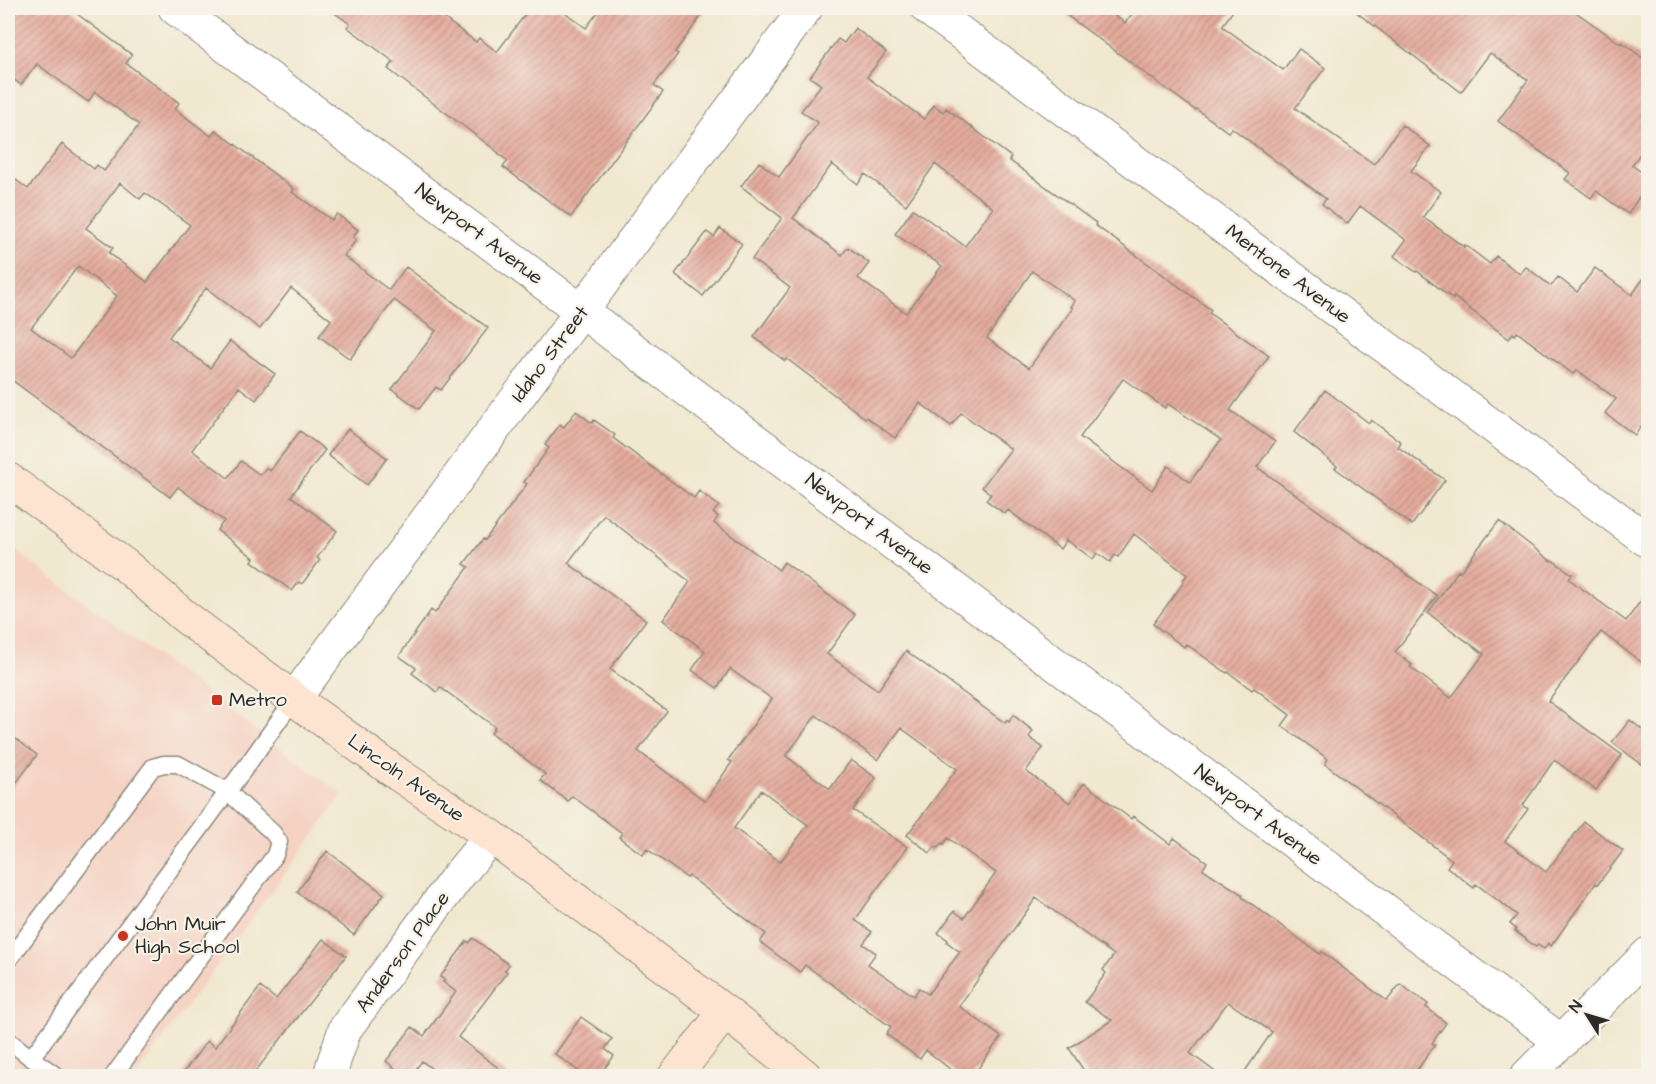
<svg xmlns="http://www.w3.org/2000/svg" width="1656" height="1084" font-family="'Architects Daughter',sans-serif">
<style>
.built{fill:#f5d2c2}
.building{fill:url(#building-hatch);fill-rule:evenodd}
.lines{fill:none;stroke-linecap:round;stroke-linejoin:round}
.lane-casing{stroke:#8e8a7e;stroke-width:19}
.street-casing{stroke:#8e8a7e;stroke-width:35}
.secondary-casing{stroke:#8e8a7e;stroke-width:35}
.lane{stroke:#fff;stroke-width:16}
.street{stroke:#fff;stroke-width:33}
.secondary{stroke:#fde4d1;stroke-width:33}
.poi-dot{fill:#c8321e;stroke:#f7f3e8;stroke-width:2}
.labels{text-anchor:middle;dominant-baseline:central;stroke-width:4.5;stroke-linejoin:round;paint-order:stroke}
.street-label{font-size:20px;fill:#2b2b2b;stroke:#f7f3e8}
.poi-label{font-size:20px;fill:#2b2b2b;stroke:#f7f3e8;text-anchor:start}
</style>
<defs>
<pattern id="building-hatch" width="6" height="6" patternUnits="userSpaceOnUse" patternTransform="scale(1.5)"><rect width="6" height="6" fill="#e5ac9e"/><path d="M-1 1l2-2M0 6l6-6M5 7l2-2" fill="none" stroke="#ba8c81"/></pattern>
</defs>
<rect width="100%" height="100%" fill="#f7f3e8"/>
<filter id="ink" filterUnits="userSpaceOnUse"><feTurbulence type="fractalNoise" baseFrequency=".0167" numOctaves="2"/><feDisplacementMap in="SourceGraphic" scale="12" xChannelSelector="R" yChannelSelector="G"/><feConvolveMatrix kernelMatrix="1 2 1 2 8 2 1 2 1" color-interpolation-filters="sRGB"/></filter>
<filter id="wash" filterUnits="userSpaceOnUse"><feTurbulence type="fractalNoise" baseFrequency=".008" numOctaves="4" result="noise"/><feDisplacementMap in="SourceGraphic" scale="24" xChannelSelector="R" yChannelSelector="G"/><feGaussianBlur stdDeviation="1.35" result="paint"/><feColorMatrix in="noise" values="0 0 0 0 0 0 0 0 0 0 0 0 0 0 0 0 0 1.4 0 .05"/><feComposite in="paint" operator="in"/></filter>
<g filter="url(#wash)">
<rect width="100%" height="100%" fill="#f1e8d0"/>
<path class="built" d="M8 545 343 795 135 1076H8Z"/>
<g id="blocks">
<path class="building" d="M8 8H69L132 55 126 63 179 103 175 109 211 136 216 130 294 189 292 192 332 220 337 214 358 230 353 237 356 240 344 256 352 262 389 290 406 267 488 328 441 390 436 387 419 409 392 389 436 331 394 300 350 359 319 336 331 320 291 288 260 329 206 288 169 337 210 368 230 341 275 374 256 400 239 387 192 450 228 478 241 461 260 475 266 468 270 471 300 431 325 450 291 496 337 531 317 558 320 560 302 584 299 582 292 591 252 561 254 558 217 530 224 521 178 487 170 497 8 377V174L28 189 62 144 94 169 97 165 104 171 139 125 95 92 88 102 37 64 21 85 8 75ZM120 183 140 199 145 193 190 225 147 282 109 253 113 248 86 228ZM78 266 117 296 71 358 31 328Z
M328 8H430L476 42 479 38 497 52 530 8H559L586 28 601 8H707L675 52 678 54 654 85 663 92 571 217 503 167 508 161 498 154 499 153 388 69 394 62 347 27 350 24Z
M1057 8H1104L1125 23 1137 8H1235L1222 26 1283 70 1299 49 1325 68 1295 108 1374 164 1402 125 1430 146 1411 171 1441 192 1423 217 1464 247 1465 245 1490 264 1496 256 1520 274 1526 267 1551 286 1558 277 1577 292 1595 268 1632 295 1648 272V416L1635 435 1605 413 1616 399 1577 370 1573 374 1517 332 1515 335 1513 333 1509 339 1454 297 1453 299 1417 271 1416 272 1394 256 1406 240 1360 206 1347 224 1322 204 1326 199 1232 128 1228 132 1196 109 1195 110Z
M1351 8H1570L1621 44 1622 42 1648 62V143L1632 165 1648 177V184L1628 214 1596 191 1591 198 1565 179 1570 173 1498 121 1528 80 1490 53 1461 92Z
M855 28 886 52 867 77 924 119 934 105 943 112 946 108 1011 157 1009 160 1096 223 1095 225 1211 310 1209 313 1269 356 1230 410 1275 442 1257 467 1437 596 1395 652 1412 665 1410 667 1451 698 1484 654 1428 613 1458 571 1460 572 1499 521 1551 561 1552 560 1572 574 1569 579 1626 621 1648 591V667L1601 632 1548 701 1622 755 1596 790 1554 760 1523 805 1528 809 1505 841 1546 872 1584 822 1623 851 1598 884 1596 883 1551 946 1548 943 1544 949 1538 945 1536 947 1515 931 1516 929 1510 924 1517 915 1476 884 1474 888 1447 867 1452 860 1325 764 1328 759 1282 726 1290 715 1254 688 1252 690 1228 672 1227 673 1186 644 1184 647 1153 624 1184 582 1183 580 1187 575 1134 534 1118 557 1115 555 1110 562 1097 553 1093 559 1066 540 1060 549 1008 510 1005 514 986 500 991 494 982 487 1011 449 961 413 951 426 920 403 895 438 866 417 865 418 787 359 785 361 754 337 790 288 752 259 782 218 741 186 759 162 779 177 818 123 801 111 821 85 810 77 838 39 844 43ZM832 164 858 184 865 174 906 205 935 164 993 208 965 246 913 209 895 234 942 266 906 313 858 278 869 263 848 247 842 255 793 218ZM1032 271 1075 301 1071 307 1073 308 1029 368 987 338ZM1123 379 1165 408 1168 404 1221 440 1190 482 1168 466 1152 490 1080 437Z
M720 228 742 244 703 296 675 274 707 232 714 237Z
M1325 390 1369 423 1371 420 1401 442 1398 447 1445 480 1412 525 1335 468 1337 466 1294 432Z
M576 411 592 423 594 420 615 435 613 438 694 498 699 491 719 506 713 513 718 516 714 523 779 570 784 562 855 615 827 654 878 690 906 651 1005 723 1007 720 1009 722 1013 715 1033 731 1029 737 1043 748 1026 771 1070 803 1084 783 1131 819 1133 816 1170 844 1174 838 1207 862 1203 869 1243 895 1242 897 1320 954 1322 952 1387 1001 1400 984 1428 1004 1426 1007 1446 1023 1432 1043 1435 1045 1412 1077H1241L1272 1032 1228 1002 1190 1053 1222 1077H1088L1069 1048 1112 1020 1085 1002 1106 973 1103 970 1114 955 1036 898 959 1006 1001 1037 972 1077H960L926 1050 920 1059 886 1034 891 1027 805 965 800 972 760 942 766 934 689 876 687 878 647 849 643 855 619 837 622 833 572 796 568 801 540 780 545 774 491 733 495 727 440 687 437 692 412 673 416 668 399 656 431 610 435 613 469 567 464 564 483 539 485 540 527 484 524 482 549 448 545 445 560 424 564 427ZM604 515 690 582 663 620 705 651 692 670 717 688 730 669 772 699 728 760 732 762 705 801 638 751 667 711 610 669 646 620 568 563ZM816 715 878 760 901 728 957 769 907 835 930 853 935 847 937 848 942 843 944 844 948 838 996 873 964 918 954 911 938 933 948 940 947 942 960 952 928 994 919 988 914 996 868 964 876 953 863 944 872 932 855 920 907 847 853 810 876 778 851 760 830 789 786 756ZM761 790 808 825 780 862 734 828Z
M348 429 387 458 367 485 328 455Z
M1630 720 1648 734V769L1612 742Z
M8 733 37 755 8 794Z
M327 851 384 894 354 935 297 892Z
M473 938 509 965 505 970 507 972 458 1037 510 1077H442L422 1061 410 1077H406L386 1061 412 1027 424 1036 456 992 443 982 445 980 440 977 467 941 469 943Z
M323 939 346 956 251 1077H180L207 1041 215 1047 260 987 276 999Z
M581 1017 612 1039 605 1049 614 1056 598 1077H587L555 1054Z"/>
</g>
</g>
<g filter="url(#ink)">
<use href="#blocks" fill-opacity="0" stroke="#8e8a7e" stroke-width="1.5"/>
<g class="lines">
<g class="lane-casing">
<path id="lane" d="M8 961 153 767 164 764H178L227 791 273 833 279 842 275 855 113 1076
M8 1040 31 1058 248 764 294 699
M31 1058 57 1076"/>
</g>
<g class="street-casing">
<path id="street" d="M175 8 1562 1042
M927 8 1648 541
M294 699 806 8
M330 1076 334 1061 345 1029 458 876 491 836
M1527 1076 1648 954"/>
</g>
<g class="secondary-casing">
<path id="secondary" d="M8 479 126 566 184 616 294 699 399 775 491 836 725 1012 805 1076
M675 1076 725 1012"/>
</g>
<use href="#lane" class="lane"/>
<use href="#street" class="street"/>
<use href="#secondary" class="secondary"/>
</g>
</g>
<g class="poi-dot">
<rect x="211" y="694" width="12" height="12" rx="3"/>
<circle cx="123" cy="936" r="6"/>
</g>
<g class="labels">
<g class="street-label">
<text transform="translate(479 234) rotate(37)">Newport Avenue</text>
<text transform="translate(1288 274) rotate(37)">Mentone Avenue</text>
<text transform="translate(550 354) rotate(-53)">Idaho Street</text>
<text transform="translate(869 524) rotate(37)">Newport Avenue</text>
<text transform="translate(406 778) rotate(35)">Lincoln Avenue</text>
<text transform="translate(1258 815) rotate(37)">Newport Avenue</text>
<text transform="translate(403 952) rotate(-54)">Anderson Place</text>
</g>
<g class="poi-label">
<text x="229" y="700">Metro</text>
<text x="135" y="924">John Muir<tspan x="135" dy="23">High School</tspan></text>
</g>
</g>
<rect width="1656" height="1084" fill="none" stroke="#f7f3e8" stroke-width="30"/>
<g transform="translate(1587 1015) rotate(307)" stroke="#f7f3e8" stroke-width="4.5" paint-order="stroke">
<path d="M0-4.5L10 22L0 15L-10 22Z" fill="#2b2b2b"/>
<text y="-9" font-size="16" font-weight="bold" text-anchor="middle" fill="#2b2b2b">N</text>
</g>
</svg>
